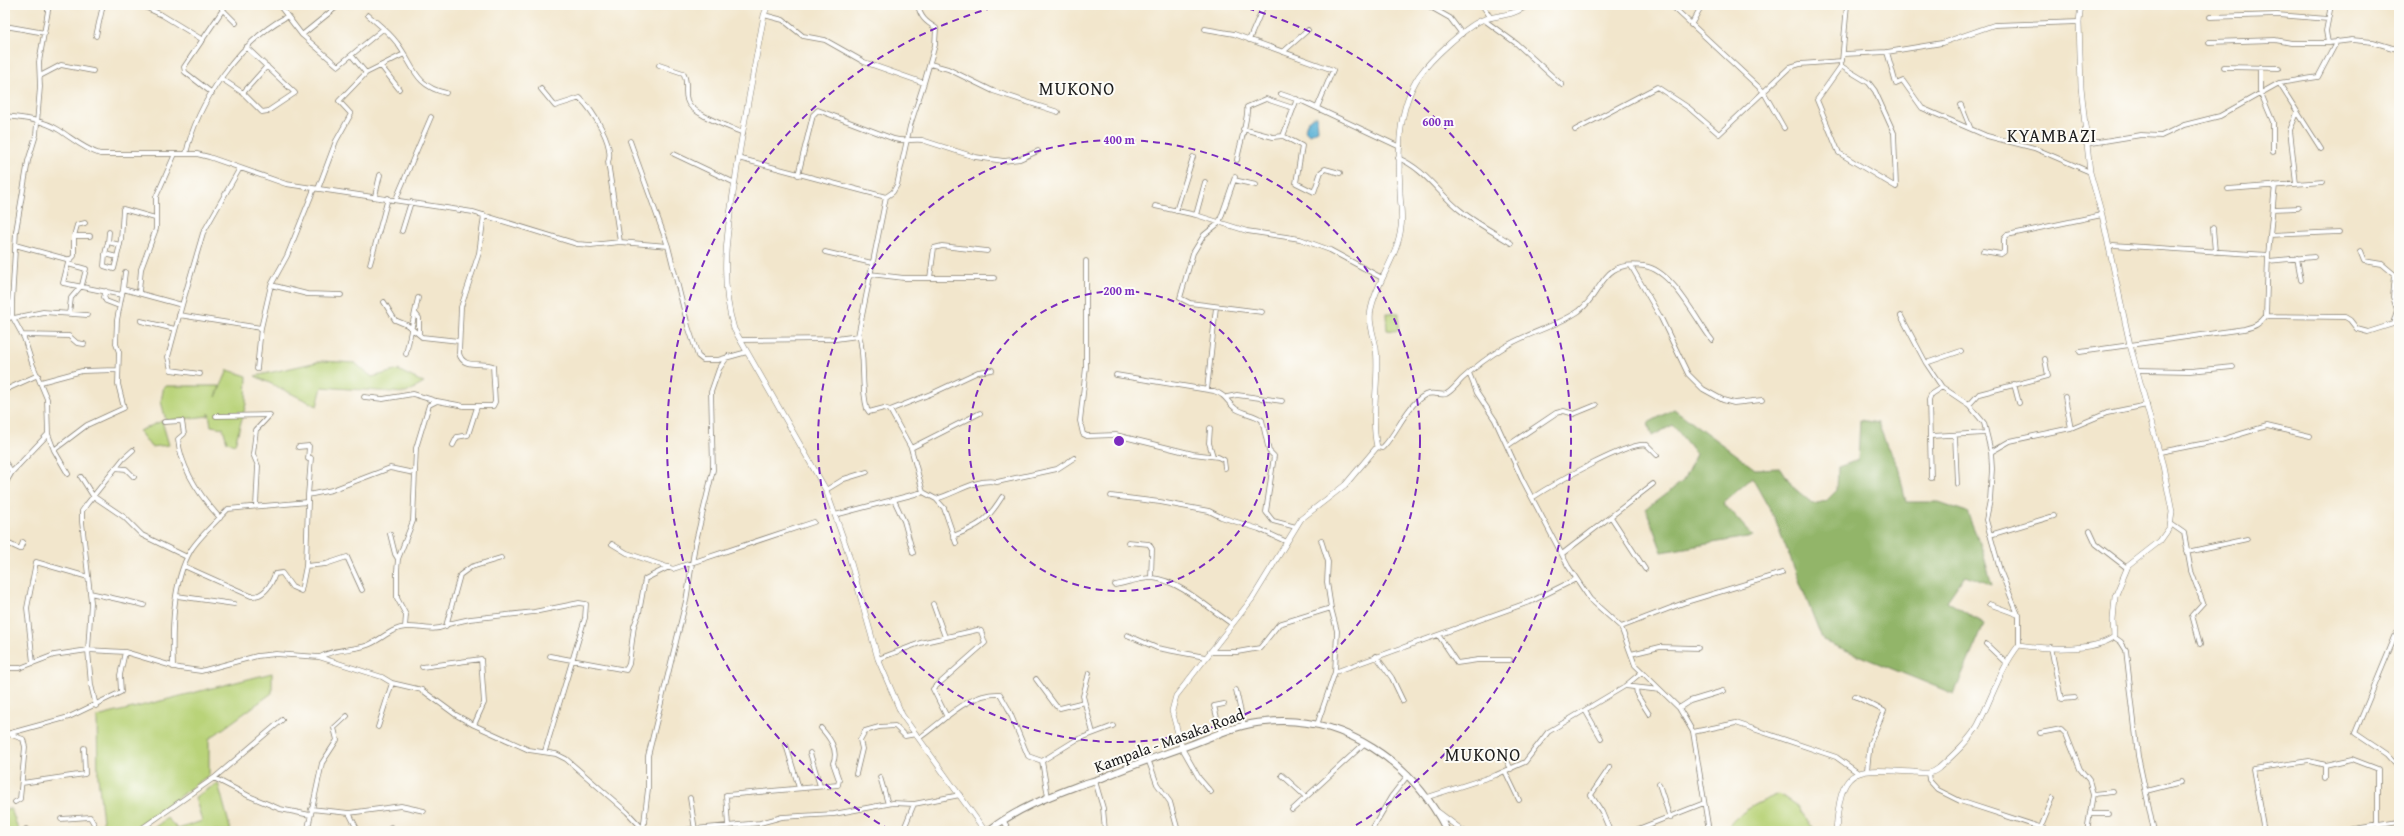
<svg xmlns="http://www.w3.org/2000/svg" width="2404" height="836" font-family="'Gentium Book Plus',serif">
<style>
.green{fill:#b9d379;stroke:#6a784a}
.forest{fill:#92b569;stroke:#576842}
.water{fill:#58b0d5;stroke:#3a6678}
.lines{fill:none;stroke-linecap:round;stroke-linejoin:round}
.minor-casing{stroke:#878174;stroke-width:5.5}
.tertiary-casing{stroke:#878174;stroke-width:6}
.primary-casing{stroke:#878174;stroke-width:8}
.minor{stroke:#fff;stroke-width:4}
.tertiary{stroke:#fff;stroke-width:5}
.primary{stroke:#fff;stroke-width:6}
.ring{fill:none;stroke:#7b2cbf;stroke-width:2;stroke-dasharray:7 5}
.labels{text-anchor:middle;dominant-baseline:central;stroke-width:4;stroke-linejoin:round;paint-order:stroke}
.street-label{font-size:16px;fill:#1c1c1c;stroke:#fdfcf7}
.quarter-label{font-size:18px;letter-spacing:1px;fill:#1c1c1c;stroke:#fdfcf7}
.centre{fill:#7b2cbf;stroke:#fdfcf7;stroke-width:2}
.ring-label{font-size:12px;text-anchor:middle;font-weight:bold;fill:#7b2cbf;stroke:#fdfcf7;stroke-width:4;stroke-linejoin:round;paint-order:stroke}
</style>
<rect width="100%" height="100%" fill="#fdfcf7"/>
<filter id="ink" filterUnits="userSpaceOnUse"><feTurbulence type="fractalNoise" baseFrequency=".025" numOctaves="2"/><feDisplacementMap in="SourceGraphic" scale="8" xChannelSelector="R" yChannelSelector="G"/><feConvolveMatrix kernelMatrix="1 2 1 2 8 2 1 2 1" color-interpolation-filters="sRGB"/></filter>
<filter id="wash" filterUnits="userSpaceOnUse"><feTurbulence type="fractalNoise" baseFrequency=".012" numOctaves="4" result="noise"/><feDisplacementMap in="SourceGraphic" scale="16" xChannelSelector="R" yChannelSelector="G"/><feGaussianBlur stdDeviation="0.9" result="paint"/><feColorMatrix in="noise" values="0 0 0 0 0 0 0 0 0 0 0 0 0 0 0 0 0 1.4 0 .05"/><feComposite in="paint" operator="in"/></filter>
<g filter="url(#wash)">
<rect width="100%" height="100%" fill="#f2e6cc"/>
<path class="green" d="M1386 313H1399L1398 331 1387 330Z
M322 361 355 363 372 377 398 370 424 383 406 393 322 387 317 406 255 376Z
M228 370 247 376 246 404 235 444 227 442 223 428 211 426 209 413 208 416 166 421 161 401 164 386H220L216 397Z
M162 421 169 445 151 447 139 431Z
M272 673V693L209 739V775L131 831H104L98 777 97 717Z
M218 783 231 831H150L167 818 178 829 202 821 195 797Z
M1779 794 1797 806 1815 831H1726C1734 813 1762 801 1779 794Z
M5 809H11L19 831H5Z"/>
<path class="forest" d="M1674 409 1755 469 1781 468 1793 487 1813 504 1826 501 1837 490 1838 467 1858 460 1860 420 1878 423 1887 446 1898 466 1906 502H1938L1967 512 1981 546 1992 585 1965 575 1947 601 1984 624 1954 694 1823 641 1774 517 1752 478 1723 503 1753 536 1662 552 1646 509 1683 481 1696 454 1673 425 1652 436 1648 423Z"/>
<path class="water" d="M1317 116 1318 130 1309 134 1305 130C1306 123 1309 117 1317 116Z"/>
</g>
<g filter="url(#ink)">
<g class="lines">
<g class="minor-casing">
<path id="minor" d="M49 5 39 62 40 87 36 135 28 161 16 231 12 303V316L24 338 32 363 47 399 48 434 54 450 87 425 124 408 118 384 119 352 116 344 117 320 123 289 182 305 203 233 240 168
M279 5 302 35 338 66 383 29
M1427 5 1450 18 1462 34
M1482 5 1491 18
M1671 5 1763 91 1784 128
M1908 5H1910
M147 8 162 15 203 40
M222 9 236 23
M368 15C378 24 389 32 397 43 414 65 414 86 446 93
M764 15 783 20 803 36 825 40 864 62 924 83 935 45 936 28C926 22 920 17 918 5
M2210 17 2277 15 2328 19
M1484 20 1517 44 1562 85
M1691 25 1702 5
M5 26 45 33
M1205 29 1234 34 1333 70 1317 108
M302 35 339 5
M96 36 103 5
M1249 40 1264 5
M2209 42 2275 40 2292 43H2328L2352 40 2373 42 2399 50
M2328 43 2326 31 2331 5
M1283 52 1308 30
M1887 52 1896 84 1903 81 1922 108 1987 136 2034 148 2090 172
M1844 54 1887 52 1942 43 1994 25 2079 22
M352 56 366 73
M930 64 948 69 993 91 1058 112
M1841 64V66L1869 83 1875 91 1894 133 1896 187
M659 65 683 73C689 82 684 90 687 100 690 114 730 127 743 133
M381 66 399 89
M1841 66 1817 100 1839 153 1896 187
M2224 67 2279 68
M2260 67V91L2273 122V152
M40 76 61 65 93 71
M222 79 243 93 262 112 268 111 295 93 246 47
M2279 83 2321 149
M541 89 555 106 580 98C593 111 615 145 608 162L620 242
M212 93 185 72 184 67 226 5
M243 93 267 66
M1281 94 1304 102 1400 147
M2398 98 2399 97
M1297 99 1283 136 1302 146 1296 183 1314 192 1321 172 1325 169 1340 173
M1961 105 1970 127
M5 116C24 118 43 120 59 130 73 139 84 149 100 154H197L209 157 286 184 473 212 577 244 591 245 620 242 668 246 688 326 698 356 703 360H718L747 352
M1243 129 1273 137 1283 136
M1575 130 1657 87 1689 108 1719 134 1790 67 1800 64 1842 61 1847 5
M630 141 668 246
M2086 144 2141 135 2161 136 2184 125 2220 116 2279 83 2318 77 2337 41
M186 154C197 103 239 42 286 17
M674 154 735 183
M738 158 886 197 893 192 897 185 910 126 924 83
M1398 158C1425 169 1439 194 1461 211 1476 223 1495 233 1511 243
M1237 160C1239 148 1249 115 1247 107L1266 99 1293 108
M798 175 813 115 818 110 894 139C905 142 912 139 922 140L975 157 1004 161 1020 159 1038 151
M1235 177 1219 223 1204 235 1193 253 1180 298 1190 303 1262 312
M1234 180 1256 185
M2296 184 2290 130 2297 113
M318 189 336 141 351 114 339 101 366 73 404 54
M2228 189 2323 182
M375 196 380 175
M396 199 431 117
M1155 206 1196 215 1247 231 1300 239 1330 250 1382 278
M2273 209 2298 208
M1176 211 1193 157
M1196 215 1205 182
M2213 228 2215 252
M402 231 411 202
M2270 235 2339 232
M74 236H90
M108 242 109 232
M15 245 70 260 74 256V236L77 225 85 223
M2109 248 2113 245 2268 255
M1983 251 2001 254 2004 252V239L2007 235 2102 215
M825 252 872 263
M105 254 104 266 114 269 121 240 123 209 155 218
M117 257 105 254 108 242 120 245
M2297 258 2301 280
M69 259 63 283 122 295
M1086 261V367L1080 421 1083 434 1087 436 1116 435 1193 454 1218 457 1224 460 1225 468
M2268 261 2314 257
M68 264 86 269 82 285 71 298 69 314
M370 264 388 198
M1631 266 1661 318 1688 374 1703 389 1723 400 1734 403 1762 400
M870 274 904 278H994
M930 278 934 248 942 246 987 251
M271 285 307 294 341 295
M123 289 125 272
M106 291 104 297 106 301 119 306
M139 292 141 269 156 229V197L175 154
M384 302 395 320 407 325 422 337 459 341
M182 305 168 357 171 370 200 374
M415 313 419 318V334
M179 315 261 328
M1901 316 1926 363 1942 387 1969 405 1984 423 1991 452 1992 469 1990 500 1986 520 2000 570 2019 617V645
M2266 316 2345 317 2350 320 2357 329 2368 332 2393 324 2397 310 2393 297 2395 275 2382 264 2364 261 2360 251
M14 318 43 312 87 315
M5 321 12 316
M141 321 175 329
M23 335 69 336 77 343 84 344
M859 335C866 359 860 384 867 409L869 412 884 408 890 410
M740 340 836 339 858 336 886 197
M2080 352 2244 329C2254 327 2260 324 2266 316L2268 255 2275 185
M406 354 418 298
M1926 363 1961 351
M257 369 261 328 271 285 287 256 314 189
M2138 370 2190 371 2233 367
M1469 373 1477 393 1495 420 1522 479 1568 566 1590 599 1621 627 1635 665 1679 708 1693 732 1736 723 1836 757 1857 772
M1116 375 1214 391C1228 396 1226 402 1236 409 1244 414 1254 414 1262 420L1269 451 1274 456 1266 512 1273 521 1296 527
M41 382 82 371 117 370
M2014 384 2019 403
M5 390 38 375
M1207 390 1216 307
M364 397 383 399 413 394 436 401
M1227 397 1237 395 1282 401
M2065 397 2071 428
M1969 405 1979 394 2048 376 2045 359
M216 416 270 415 256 430 253 454 258 466 256 506
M164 422 182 421 184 434 178 439C181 469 200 496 220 518
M1210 428 1209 443 1213 456
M1955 435 1957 484
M1931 436 1986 433
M453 445 457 437 468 435 477 407
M1507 446 1556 413 1564 411 1574 414 1596 405
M298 447 309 446 308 459 311 458 308 495
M1377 447 1382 448 1384 446C1398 431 1407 405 1425 395 1432 391 1440 396 1446 394 1452 391 1457 384 1462 379 1474 368 1488 357 1503 348 1526 333 1556 327 1579 311 1605 291 1599 260 1644 266 1673 270 1696 320 1712 340
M911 448 980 413
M54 450 68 474
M1991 452 2010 441 2071 428 2107 413 2147 405
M2160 452 2221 440 2267 426 2310 436
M5 462 12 472
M115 468 126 469 134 477
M81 477 93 496 124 517 142 535 187 557
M1931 478 1929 400 1931 394 1942 387
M5 484 12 472 48 434
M826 490 844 479 867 472
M923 492 911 448 890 410 933 393 978 372 992 370
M1111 496 1160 502 1209 511 1221 517 1259 529 1287 542
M1532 498C1550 486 1629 440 1647 445L1657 455
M936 499 944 508 956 543
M894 500 904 521 913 553
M835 515 923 492 936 499C957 493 975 478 997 482L1057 469 1074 458
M1611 517 1645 569
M2171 524 2184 533 2191 571 2203 603 2192 615 2200 644
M2090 531 2096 544 2127 568
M390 534 395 554 398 559
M1990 535 2054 516
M953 536C979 526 987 521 1002 497
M1321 540 1328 562 1327 582 1331 608 1337 631 1335 672
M5 542 20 549 23 542
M1128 542 1149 544 1152 549 1151 578
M612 544 627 553 673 569 814 522
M2187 552 2247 539
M1562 554 1653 484
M184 566 251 596C264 597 271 585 275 574L282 573 292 587 301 591 306 566 308 502
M306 566 326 564 347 557 362 590
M1115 585C1126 583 1140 578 1152 578 1177 579 1211 610 1232 624
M90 593 144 605
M177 596 234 604
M933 604 945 637
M1989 604 2019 615
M448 624 470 619 534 612 579 603 586 604 585 618 545 751
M405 627 406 615 397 598V571L398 559 413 521 416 448 429 405 437 401 464 406H493L495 402 493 366C481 361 463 370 459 353L461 307 479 253 484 215
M1621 627 1686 602 1782 573
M2399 627 2355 733 2386 754 2399 768
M1127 635 1157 648 1205 657
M1439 636 1457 663 1478 660H1510
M2114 637 2121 642 2126 650 2138 756 2154 831
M1986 644 2007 664
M2051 647 2061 699 2075 698
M1210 652H1237L1260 648 1279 624 1331 608
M1631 654 1660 647 1698 648
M550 656 626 670 629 664 634 626 639 613 645 579 669 567
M1376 656 1392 678 1403 701
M320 657C335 648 352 651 368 645 381 640 391 628 406 627 420 626 432 632 446 626L460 575 471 567 501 558
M878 659 920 643 977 630 981 631 985 643 933 689 947 717
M33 663 27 608 36 562 88 577
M173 667C172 630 172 582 191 550 199 537 218 520 228 509L308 502V495L332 490 390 468 414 473
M422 667 481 659 484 703 474 725
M5 668H20L54 655 88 650 125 652 179 668 201 671 257 656 276 654 319 657 382 677 392 683 422 690 456 715 474 725 529 750 556 754 566 759 627 812 644 830
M1089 673 1083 696 1093 733
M1036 679 1056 706 1060 708 1084 702
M1625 686 1660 690
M1636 688 1637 695 1649 714
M1236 690 1244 726
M1855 696 1884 711 1870 743 1867 770
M96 706 91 685 88 650 91 602 82 522V511L87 504 123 459 133 450
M1679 708 1690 701 1723 691
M1585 710 1601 738
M1317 725 1335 672 1532 601 1576 579
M378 727 392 683
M1693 732 1709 831
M1221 733 1214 706 1224 704
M2040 733 2061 729 2066 734 2080 769 2089 780 2093 794 2087 831
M7 734 69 717 121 692 120 675 125 652
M9 734 23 739 25 747 20 799 15 802
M919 738C943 722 968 692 1000 694L1008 708 1028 756 1042 761 1048 797
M786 745 799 788
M1182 748 1199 778 1211 792
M1502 751 1511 769
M810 753 820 786
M1148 759 1157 784 1170 802 1178 831
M1042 761 1076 740 1113 726
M1610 767 1591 795 1602 812 1610 831
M1505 771 1519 800
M1928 773 1929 780 1938 790 1960 801 2052 831
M856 774 862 749 860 740 865 731 879 727 895 726 905 736 916 734
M1282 775 1306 797
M880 777 888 804
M214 778 249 796 280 809 310 815
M2325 779V765L2352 759 2378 769V824
M1095 781 1103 808 1105 831
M22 783 85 774 84 748
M1659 784 1670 818
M2146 791 2181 782
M2093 794 2113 792
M1428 797 1496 775 1525 762 1548 732 1625 686 1642 672
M690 798 695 830
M311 809 349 813 358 831
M1292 810 1365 743
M349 813 401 806 424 811
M2090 814H2109
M61 819 90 817 98 831
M1003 820 1010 831
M728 826 726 795 838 785 839 780 833 763C839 750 829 737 821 728
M391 827 393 831
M2041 827 2053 798
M308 828 322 763 337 740 334 728 347 716
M26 829V831
M138 831 214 778 282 720
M643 831 648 789V756L686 601 695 545 713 470 711 392 719 369 728 356
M672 831 760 823 782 817 834 814 893 803 914 804 960 795
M903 831 914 804
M1371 831 1391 797 1408 775
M1633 831 1704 803
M2264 831 2253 769 2309 761 2325 765
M2341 831 2399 822"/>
</g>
<g class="tertiary-casing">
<path id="tertiary" d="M768 5 764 15C754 70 743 125 735 181 727 231 719 280 734 329L826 490 847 549 878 659 902 715 985 831
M1182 748 1172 711 1176 696 1252 599 1301 519 1345 485 1377 447C1370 416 1380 380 1376 348 1374 335 1368 323 1371 309 1377 280 1398 257 1401 227 1403 216 1400 203 1400 191 1398 154 1397 109 1419 76 1430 60 1464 28 1482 20 1496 15 1515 16 1527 5
M1438 812 1463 831
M1836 831C1841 764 1854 769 1913 772 1923 773 1931 775 1939 768 1952 756 1969 741 1978 725 1992 698 2000 669 2019 645 2044 649 2093 652 2114 637L2113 620 2115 597 2128 566 2160 541 2170 527 2172 512 2163 466 2130 345 2102 215 2090 172 2081 87 2079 22 2081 5"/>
</g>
<g class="primary-casing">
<path id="primary" d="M988 831C1015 810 1045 798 1077 786 1085 783 1094 781 1102 778 1130 766 1159 756 1187 746 1212 737 1238 724 1265 722 1344 714 1413 763 1447 831"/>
</g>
<use href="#minor" class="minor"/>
<use href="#tertiary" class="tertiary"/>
<use href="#primary" class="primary"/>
</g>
</g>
<g class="ring">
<circle cx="1119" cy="441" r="150"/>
<circle cx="1119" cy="441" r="301"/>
<path d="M890 830A451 451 0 0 1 1002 5M1236 5A451 451 0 0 1 1348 830"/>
</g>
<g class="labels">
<g class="street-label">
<text transform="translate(1169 740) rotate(-20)">Kampala - Masaka Road</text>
</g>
<g class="quarter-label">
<text x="1077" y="88">MUKONO</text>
<text x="2052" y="135">KYAMBAZI</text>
<text x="1483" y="754">MUKONO</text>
</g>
</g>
<circle cx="1119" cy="441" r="6" class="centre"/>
<g class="ring-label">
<text x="1438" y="126">600 m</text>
<text x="1119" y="144">400 m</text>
<text x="1119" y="295">200 m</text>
</g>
<rect width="2404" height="836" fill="none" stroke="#fdfcf7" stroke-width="20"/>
</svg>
